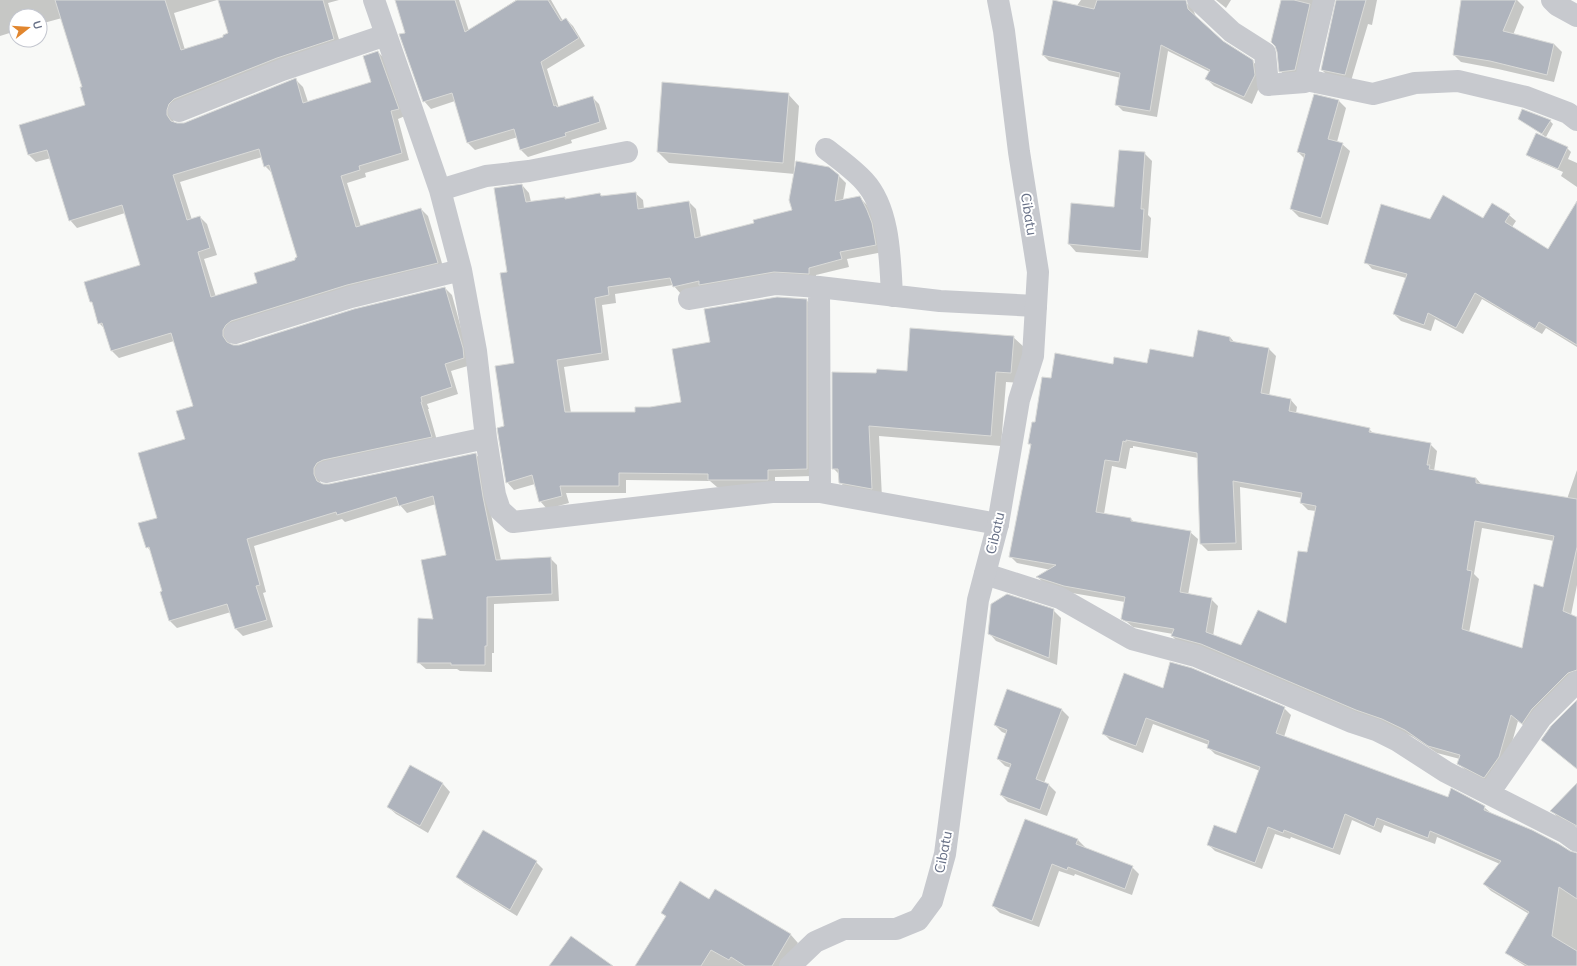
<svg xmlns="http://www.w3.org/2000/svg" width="1577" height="966" font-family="Mulish,sans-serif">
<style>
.shadow{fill:#0003;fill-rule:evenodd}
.building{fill:#afb4bd;stroke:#dadbd9;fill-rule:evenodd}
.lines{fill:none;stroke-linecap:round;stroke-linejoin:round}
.minor{stroke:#c7c9ce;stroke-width:22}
.tertiary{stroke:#c7c9ce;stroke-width:22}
.labels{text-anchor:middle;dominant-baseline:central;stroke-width:4;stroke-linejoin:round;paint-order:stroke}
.street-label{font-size:14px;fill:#687187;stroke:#fff}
</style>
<rect width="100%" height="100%" fill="#f8f9f7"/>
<path class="shadow" d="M0 0H217L174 13 185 50 225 38 229 34 219 0H339L328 3 341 46 173 117 174 123 183 124 296 80 303 87 308 102 372 83 378 52 385 59 405 116 398 119 409 160 365 173 366 177 347 183 361 227 421 209 428 216 444 270 230 337V344L239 346 445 288 452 295 471 365 451 371 458 394 427 404 429 409H428L438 444 321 475 320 482 322 485H329L475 454 483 461 489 505 501 560 550 558 557 565 559 601 494 604V653H492V672L460 671 457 669H426L418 662 434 620 447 556 436 504 407 513 400 505 345 522 342 519 254 546 266 592 263 593 273 627 243 636 236 629 231 612 177 628 170 621 162 592H164L152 552 147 547 186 440 194 407 174 341 119 358 112 351 106 330 99 323 85 282 141 265 125 213 77 228 70 220 51 158 36 162 29 155 20 126 86 105 83 87 62 18 40 24V16H16V31L0 36ZM262 157 265 166 273 174 298 258 296 261 258 284 216 297 204 259 217 255 207 224 200 217 192 220 180 182Z
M396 0H459L469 31 516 0H551L563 21 566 19 573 26 585 46 547 69 559 108 592 97 599 104 607 129 571 140 572 143 528 157 521 150 518 137 475 150 468 143 455 101 431 109 424 101 406 33Z
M1081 0H1181L1185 2 1193 9 1196 17 1223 42 1252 61 1260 68 1261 83 1252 104 1214 86 1207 79 1210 72 1168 51 1157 117 1123 111 1116 104 1121 78 1049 61 1042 54Z
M1216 0H1231L1226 8Z
M1282 0H1320L1301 76 1287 77 1280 71Z
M1337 0H1377L1372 25 1368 24 1351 81 1328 76 1322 70Z
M1468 0H1517L1524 7 1513 35 1554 44 1562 52 1554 82 1498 69 1461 62 1454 55Z
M788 94 799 106 794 171 838 175 846 183 843 200 859 197 867 205 875 219 883 252 847 259 849 267 816 275V281L681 294 673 285 615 294 616 303 602 305 609 360 564 367 571 413H636L650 408 682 403 711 343 806 300 814 307V476L775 477V487H717L710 481 626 480V493H566L569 503 547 509 540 501 535 484 514 490 507 482 505 427 515 364 508 273 522 185 529 193 531 202 564 198 566 199 600 194 603 197 635 193 643 200 644 209 689 202 696 209 701 237 755 223 793 211 795 174 669 163 658 152Z
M1339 101 1346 108 1337 142 1342 144 1350 151 1328 225 1299 217 1291 209 1305 159 1298 152Z
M1519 119 1550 121 1553 124 1546 137Z
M1567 148 1571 152 1568 159 1577 163V187L1561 176 1563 172 1531 158 1528 155Z
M1144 153 1152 161 1148 215 1151 218 1148 258 1076 252 1069 244 1115 208Z
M1577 203V347L1546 328 1542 334 1482 299 1463 334 1435 319 1431 331 1401 321 1394 314 1406 278 1372 269 1366 262 1430 220 1483 219 1509 215 1516 221 1512 227 1549 250Z
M1013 337 1024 347 1021 383 1006 382 1001 446 879 436 882 498 850 493 840 482V475L833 468 877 374 908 372Z
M1230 337 1235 343 1269 349 1276 356 1269 396 1290 399 1297 407 1296 413 1369 429 1374 434 1430 444 1437 451 1434 471 1476 478 1482 485 1567 499 1577 470V585L1571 615 1577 618V679L1529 730 1518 721 1506 764 1492 784 1466 771 1459 764 1460 759 1437 753 1413 737 1390 726 1179 643 1172 636 1173 634 1133 627 1122 618 1125 602 1072 593 1044 584 1038 577 1051 570 1017 563 1010 556 1031 446 1029 443 1051 379 1114 365H1148L1194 358ZM1133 446 1198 458 1201 544 1208 551 1242 550 1240 487 1302 498 1301 503 1308 510 1316 511 1308 553 1287 625 1242 647 1213 636 1218 606 1211 599 1188 595 1198 539 1190 532 1135 523 1131 519 1104 514 1112 466 1126 469 1130 448H1133ZM1482 528 1554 541 1543 588 1523 649 1469 633 1479 579 1474 574Z
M1053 610 1061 618 1057 665 996 641 989 633Z
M1164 689 1284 708 1291 715 1284 737 1449 799 1484 807 1492 814 1577 854V966H1525L1514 959 1507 952 1529 914 1491 891 1484 884 1500 864 1437 837 1435 844 1384 825 1381 833 1352 820 1340 855 1291 837 1290 839 1275 834 1262 869 1215 851 1208 844 1236 834 1260 771 1215 754 1208 747 1209 745 1153 724 1143 753 1110 740 1103 733Z
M1007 690 1062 710 1069 717 1044 783 1049 785 1056 792 1047 816 1008 802 1001 795 1011 768 1005 766 998 759 1007 734 1002 732 995 725Z
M410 766 443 784 450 792 428 833 396 814 388 807Z
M1577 785V827L1558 818 1552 811Z
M1026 820 1078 840 1085 847 1084 848 1132 867 1139 874 1132 895 1075 874 1074 876 1059 871 1039 927 1000 913 993 906Z
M536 862 543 869 517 916 464 883 457 876Z
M715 890 791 935 798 943 784 966H637L666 917 662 913 710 900Z"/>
<path class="building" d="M55 0H165L181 50 223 37V35L228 33 218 0H323L334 39 277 58 174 99 169 104 167 110V115L171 121 177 123H184L296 78 303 103 371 82 363 56 378 51 399 109 391 111 402 153 359 166 360 170 341 176 356 227 421 208 438 263 347 285 231 321 226 325 223 330V336L227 342 233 345H239L354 309 445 287 463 348 464 358 445 364 452 387 421 397 422 402H421L432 437 323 460 317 463 314 468V474L317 481 323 484H329L476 453 483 497 496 560 551 557 552 594 487 597V646H485V665H451V663H417L418 618 433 619 421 560 446 555 433 496 399 506 396 497 337 515 336 512 247 539 260 585 256 586 267 620 235 629 227 604 169 621 160 592 162 591 149 547 146 548 138 523 157 518 138 453 185 439 176 411 193 406 171 333 111 351 102 323 98 324 92 302H90L84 282 140 265 122 205 69 221 47 150 28 155 19 125 85 105 80 87H82ZM259 149 264 167 269 165 297 257 295 258V260L254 273 257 283 211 297 198 252 210 248 200 216 187 220 173 175Z
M395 0H455L465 32 517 0H548L561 21 566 18 579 38 541 62 554 106 556 105 557 107 593 96 600 122 565 133 566 136 520 150 514 129 467 143 452 93 423 102 399 34 405 33Z
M1053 0 1094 9 1097 0H1186L1188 9 1223 41 1253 60 1255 75 1244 97 1205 79 1210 70 1161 45 1150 111 1115 105 1120 73 1042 55Z
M1281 0H1294L1310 4 1295 70 1279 72 1277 52 1275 46 1271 42Z
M1336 0H1366L1345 75 1321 70Z
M1461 0H1516L1503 31 1554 44 1547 75 1490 61 1453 55Z
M662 82 789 93 783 163 657 152Z
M1314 94 1339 100 1328 139 1343 143 1321 218 1290 209 1305 154 1297 152Z
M1522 109 1551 120 1542 134 1518 119Z
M1536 133 1568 147 1558 169 1526 155Z
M1119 150 1145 152 1141 209H1144L1141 251 1068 244 1071 203 1114 207Z
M796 161 829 167 839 175 835 201 860 196 867 210 872 223 876 245 840 252 842 259 809 268V274L774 272 699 285V281L673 287 670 278 608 287 609 295 595 298 602 353 557 360 565 412H635V407H650L681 402 672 349 710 342 704 309 777 297 807 299V469L768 470V480H708V474L619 473V486H560L562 496 539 502 532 475 506 483 497 428 504 426 495 366 514 363 500 273 507 272 494 188 522 184 526 202 565 197V199L600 193 601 196 636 192 638 209 689 201 695 238 754 223 753 220 792 210 789 200Z
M1443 195 1483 218 1492 203 1510 214 1505 222 1548 249 1577 201V345L1539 322 1535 329 1475 293 1456 328 1428 313 1424 325 1393 314 1407 274 1364 263 1381 204 1430 219Z
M910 328 1014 336 1011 373 996 372 991 436 869 426 872 489 839 483 838 469H832V372L876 373 877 369 907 371Z
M1198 330 1230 337V341L1269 348 1261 393 1291 399 1289 411 1370 428 1369 432 1431 443 1427 465H1430L1429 469 1476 478V483L1577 499V547L1563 611 1577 617V670L1568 673 1532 709 1522 724 1511 715 1499 757 1484 778 1457 764 1460 755 1428 746 1405 730 1382 719 1356 710 1201 644 1171 636 1174 629 1125 621 1121 619 1125 597 1064 586 1036 577 1056 565 1009 557 1031 444H1028L1032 422H1035L1042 377 1051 378 1055 353 1113 364 1114 357 1147 363 1150 349 1193 357ZM1126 440 1197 453 1200 544 1236 543 1233 481 1302 493 1300 503 1316 506 1307 552 1298 551 1286 623 1258 610 1241 645 1206 632 1212 598 1180 592 1191 531 1131 521V518L1096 512 1105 460 1119 462 1123 441 1126 442ZM1475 521 1554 536 1543 587 1534 584 1522 648 1462 629 1472 571 1467 570Z
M1007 594 1054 609 1049 658 988 634 991 604Z
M1170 662 1192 668 1285 707 1276 733 1448 797 1451 788 1485 806 1484 810 1532 830 1559 844 1570 851 1577 853V899L1559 887 1552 936 1577 951V966H1528L1505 953 1529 912 1483 884 1501 861 1430 831 1428 838 1377 818 1374 827 1345 814 1333 849 1284 830 1283 833 1268 827 1255 863 1207 845 1214 825 1236 833 1260 767 1207 748 1209 741 1146 718 1136 746 1102 734 1124 673 1163 688Z
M1007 689 1062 709 1036 779 1049 784 1040 810 1000 795 1011 764 997 759 1007 730 994 725Z
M1577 700V769L1541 740 1551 726Z
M410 765 443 783 420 826 387 807Z
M1577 783V826L1550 811Z
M1025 819 1078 839 1076 844 1133 866 1125 889 1068 867 1067 870 1052 864 1032 921 992 906Z
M483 830 537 861 510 910 456 877Z
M680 881 709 899 715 889 791 934 772 966H745L731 957 729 960 711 950 701 966H635L666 916 661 913Z
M571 936 613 966H549Z"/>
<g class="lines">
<path class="minor" d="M374 0 440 190 461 270 476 351 486 438 495 495 500 510 513 522 772 492H820L998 524
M1198 0 1232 32 1265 53 1268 85 1305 82 1324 0
M1552 0 1557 5 1577 16
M1306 80 1373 94 1415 83 1458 81 1526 97 1568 113 1577 120
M179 111 282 70 386 35
M826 149C839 159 853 169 864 181 890 209 890 259 892 296
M440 190 486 176 529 171 627 152
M819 287 820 492
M689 299 776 284 819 287 940 301 1036 306
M235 333 351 297 461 270
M326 472 486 438
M985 574 1060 598 1132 639 1196 656 1352 722 1376 730 1398 741 1446 772 1566 833 1577 841
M1489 793 1541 718 1577 682"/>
<path class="tertiary" d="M790 966 815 942 844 929H896L918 920 932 901 945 854 978 600 998 524 1019 400 1033 356 1036 306 1038 272 1019 152 1004 31 998 0"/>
</g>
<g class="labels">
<g class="street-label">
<text transform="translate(1029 214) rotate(81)">Cibatu</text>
<text transform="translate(995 533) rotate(-77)">Cibatu</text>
<text transform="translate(943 852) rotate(-79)">Cibatu</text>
</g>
</g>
<g transform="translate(28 28) rotate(73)"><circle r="19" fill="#ffffff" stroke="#c3c6cf"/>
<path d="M0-3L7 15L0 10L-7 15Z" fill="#e1862e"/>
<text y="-6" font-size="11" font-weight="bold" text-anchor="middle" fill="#687187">U</text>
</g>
</svg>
